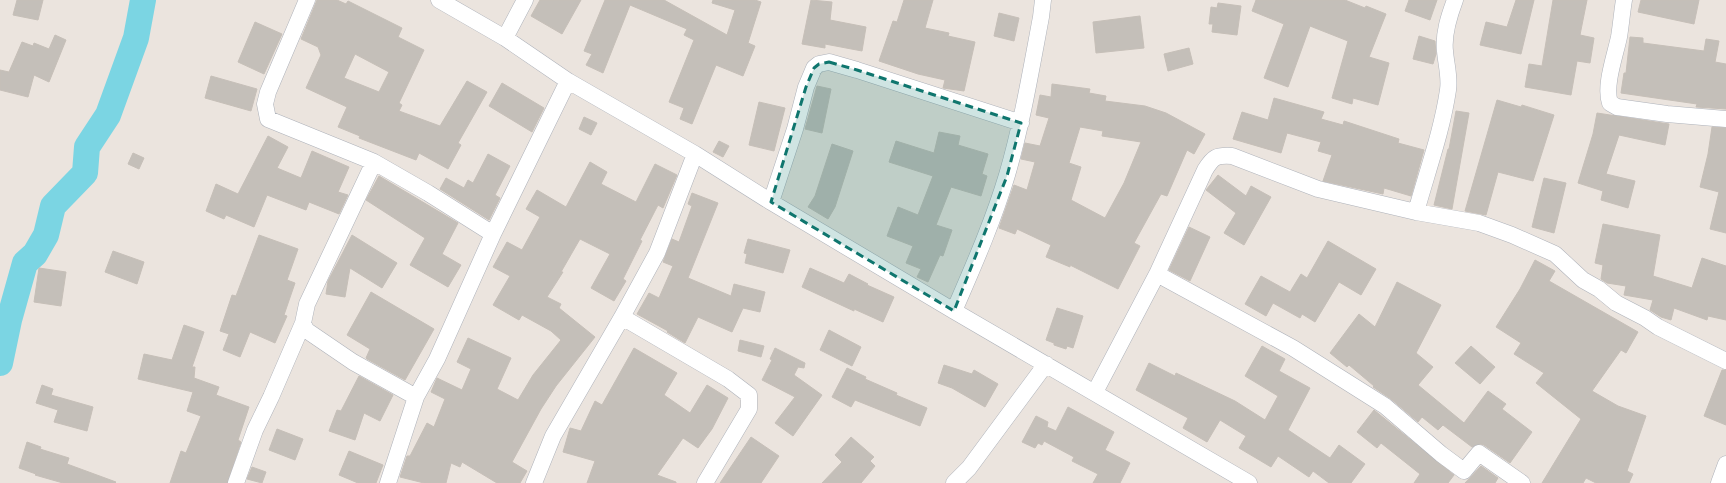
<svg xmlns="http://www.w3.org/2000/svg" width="1726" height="483" font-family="'Roboto Condensed',sans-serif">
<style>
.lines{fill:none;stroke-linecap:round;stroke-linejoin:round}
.river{stroke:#7bd5e3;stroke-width:26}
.building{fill:#c4bfb9;stroke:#c6bfb8;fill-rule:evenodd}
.minor-casing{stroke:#aeb2ba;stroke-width:17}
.minor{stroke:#fff;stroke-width:16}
.marked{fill:#0f766e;fill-opacity:0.2;stroke:#0f766e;stroke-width:3;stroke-dasharray:8 5;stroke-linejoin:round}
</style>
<rect width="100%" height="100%" fill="#ebe4de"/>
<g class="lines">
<path class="river" d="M0 363 9 320 25 263 35 254 46 235 53 206 85 173 87 147 108 115 136 38 143 0"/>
</g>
<path class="building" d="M17 0H43L38 20 13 15Z
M317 0H337L346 4 348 1 402 28 398 37 424 50 399 103 402 105 399 111 440 126 467 81 487 92 458 143 461 145 448 169 419 153 416 160 359 138 360 136 338 127 347 107 306 88 321 55 318 47 301 39ZM355 54 389 72 379 92 344 78Z
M540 0H581L562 34 531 16Z
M605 0H664L727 35 735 10 712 3 713 0H755L761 2 748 43 755 46 743 76 716 65 692 124 680 119 684 108 669 102 694 40 684 35 687 29 630 5 603 73 586 65 592 54 584 51Z
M811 0 832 2 830 20 866 27 862 51 825 44V48L802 44Z
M904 0H933L925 28 949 33 948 36 975 42 964 91 943 88 945 80 918 74 879 61 893 21 897 22Z
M1256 0H1345L1365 8 1366 6 1386 14 1369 57 1389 63 1378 105 1353 98 1352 104 1332 98 1348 41 1310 26 1288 87 1264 78 1284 24 1252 11Z
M1409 0H1437L1430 20 1405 11Z
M1516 0H1534L1521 54 1480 45 1486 22 1507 27Z
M1553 0H1587L1580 35 1594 38 1590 63 1577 61 1571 95 1525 87 1529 64 1542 66Z
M1641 0H1699L1694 24 1638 12Z
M1218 3 1241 6 1237 35 1212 32 1213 24H1209L1211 7 1217 8Z
M999 13 1019 18 1014 41 994 36Z
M1140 16 1144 48 1096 53 1093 22Z
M255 22 282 34 264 74 238 62Z
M55 35 66 40 49 82 34 75 28 97 0 90V70L9 72 22 42 33 46 34 43 49 49Z
M1419 36 1435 41 1436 54 1433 64 1413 59Z
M1630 37 1643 38V43L1704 51 1706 39 1719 41 1715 62 1726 64V109L1696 107 1697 104 1621 93 1624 73H1626Z
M1189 48 1193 64 1168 71 1164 54Z
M211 76 257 89 251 111 205 98Z
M502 83 544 108 532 132 489 106Z
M1052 84 1090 89 1089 93 1106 96 1105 101 1145 106 1166 113 1205 134 1194 154 1187 150 1167 196 1161 194 1134 243 1140 246 1118 289 1070 265V267L1046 257 1051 245 1017 229 1015 234 999 228 1014 185 1027 190 1035 162 1021 159 1025 143 1040 146 1049 118 1036 115 1040 95 1051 97ZM1080 127 1103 131 1102 136 1141 142 1124 183 1105 218 1071 200 1081 167 1069 163Z
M817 86 831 89 822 133 805 129Z
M1274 98 1324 112 1321 119 1343 125 1344 121 1399 139 1398 143 1424 150 1411 196 1384 188 1383 194 1323 181 1332 155 1318 151 1321 142 1287 133 1281 153 1233 139 1242 112 1268 120Z
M1497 100 1521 107 1522 105 1554 115 1533 181 1498 172 1486 215 1465 211Z
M759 102 785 108 774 151 749 145Z
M1456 111 1469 113 1452 209 1434 205 1448 149H1449Z
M1597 113 1669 124 1665 145 1619 135 1606 174 1635 181 1628 208 1601 200 1603 191 1578 183 1593 134Z
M584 117 597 123 591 135 579 129Z
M1712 127 1726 128V233L1710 229 1719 192 1700 187 1708 154Z
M939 132 960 136 958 145 988 154 982 174 987 176 981 196 951 187 936 225 952 230 943 256 940 255 928 282 917 277 921 269 906 263 913 246 887 236 898 207 918 215 933 176 889 162 896 141 934 153Z
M268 136 288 147 277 168 301 178 312 151 349 167 338 192 348 195 339 214 309 202 306 210 267 195 254 227 226 215 224 219 206 211 216 184 238 194Z
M719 141 729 146 723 157 713 152Z
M832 144 853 151 835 207 828 219 808 207 815 196Z
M133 153 144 158 139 169 128 164Z
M488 154 510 166 495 195 500 198 489 220 440 189 446 178 464 188 468 180 473 183Z
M590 162 607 172 601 184 636 202 655 164 677 175 663 208 658 205 640 240 642 241 623 279 626 281 614 301 591 288 610 254 580 239 561 272H563L547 297 561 304 559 308 595 337 556 386 541 409 512 462 527 471 520 483H497L462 462 460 467 451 463 446 483H424L400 477 407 456H410L427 423 434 427 445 399 431 392 437 378 462 390 471 369 457 362 468 338 511 358 497 389 518 400 533 375 561 340 551 331 522 315 519 320 493 305 510 276 493 267 507 242 522 250 540 217 526 209 537 190 566 207Z
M1218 175 1246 196 1251 186 1271 197 1244 245 1224 233 1236 213 1206 190Z
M379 176 458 223 442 254 461 265 448 287 410 265 425 238 366 200Z
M1544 178 1566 183 1554 233 1532 227Z
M692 193 718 203 688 278 731 296 734 284 765 292 760 312 743 308 732 332 698 317 685 343 667 332 668 331 637 314 649 293 659 298 673 266 663 262 672 239 679 242 692 206 688 204Z
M1603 224 1660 235 1653 276 1692 288 1702 258 1726 266V320L1708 316 1707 320 1674 308 1671 320 1661 317 1650 310 1653 300 1624 295 1626 286 1607 283 1601 279 1603 265 1595 263Z
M1189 227 1210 237 1190 281 1169 270Z
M259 235 298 249 287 280 295 283 284 315 287 316 275 343 250 332 240 357 223 350 229 334 220 331 232 295 236 296Z
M352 235 397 263 382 288 350 268 345 297 326 294 328 281Z
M748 239 790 250 783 273 745 263 747 254 744 253Z
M1328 241 1376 269 1361 295 1339 282 1315 322 1302 314 1300 318 1273 303 1266 316 1245 304 1261 276 1290 292 1301 274 1307 278Z
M113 251 144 262 137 284 105 272Z
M1535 260 1555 271 1549 281 1638 332 1626 353 1621 350 1592 391 1618 406 1646 416 1627 471 1633 474 1629 483H1596L1586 478 1583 483H1542L1581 419 1536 383 1544 373 1514 354 1521 343 1496 327 1520 289Z
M39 268 66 272 61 306 34 302Z
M810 268 844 283 849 274 868 284 867 285 894 297 883 322 854 309V311L802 287Z
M1397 282 1441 305 1416 353 1433 367 1418 385 1464 423 1488 391 1506 404 1502 409 1532 432 1510 463 1484 445 1480 444 1472 447 1443 425 1438 430 1422 417 1418 422 1391 399 1373 387 1374 386 1349 365 1347 367 1330 353 1359 314 1375 327Z
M371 292 434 329 405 380 367 359 366 358 370 349 347 335Z
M1057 308 1083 316 1073 348 1067 346 1066 349 1054 345V343L1046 340Z
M184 325 204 332 192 367H195L194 378 219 387 216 395 249 407 238 440 241 442 227 483H170L181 451 186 453 201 416 187 411 193 392 138 379 144 354 172 360Z
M829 330 861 347 852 366 820 350Z
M740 340 764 346 761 357 738 351Z
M1262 346 1285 359 1279 371 1310 388 1288 430 1330 458 1339 445 1365 464 1351 483H1329L1313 471 1309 477 1278 456 1271 467 1239 448 1246 436 1220 420 1207 442 1183 428 1188 418 1136 390 1149 363 1175 376 1176 373 1235 401 1265 420 1278 396 1245 376Z
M1471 346 1495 367 1480 384 1455 363Z
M634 348 677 373 664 395 690 413 707 385 728 398 712 429 698 448 683 438 657 475 676 482V483H587L595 461 563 452 570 428 581 431 595 401 602 405Z
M775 348 805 363 804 368 798 367 794 375 822 395 793 436 775 423 795 397 762 380 772 360 770 359Z
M944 365 972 374 974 370 998 384 985 407 952 388 938 383Z
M847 368 866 377 865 379 897 393 896 395 927 408 920 426 855 400 851 407 832 397Z
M1722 370H1726V425L1704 416Z
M359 376 393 395 380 421 364 413 355 440 329 431 337 410 341 411Z
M42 385 53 389 51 395 93 407 87 431 54 422 58 410 36 403Z
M1068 407 1114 432 1105 450 1130 463 1120 483H1093L1098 474 1072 461 1074 457 1044 441 1042 445 1038 443 1035 448 1022 442 1036 416 1048 422 1047 427 1056 431Z
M1374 410 1454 475 1448 483H1414L1420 474 1381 443 1377 448 1357 432Z
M277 429 303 439 295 460 269 450Z
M751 437 779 456 761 483H720Z
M851 437 874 457 870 461 875 466 861 483H822L842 462 835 455Z
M27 442 41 447 40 449 69 458 67 464 116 482 115 483H63L35 475 36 474 19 468Z
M349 451 383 465 376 483H358L339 475Z
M1481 466 1498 478 1495 483H1465Z
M252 467 266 472 262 483 247 479Z"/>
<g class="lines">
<g class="minor-casing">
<path id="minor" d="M307 0 268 92 265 104 268 119 374 162 428 193 493 234
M439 0 505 38 568 81 695 154 771 202 954 311 1249 483
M1624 0C1622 12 1621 25 1619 37 1615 56 1604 86 1610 103L1617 107 1667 114 1726 119
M505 38 525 0
M374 162 307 304 303 323 306 330 353 362 416 397
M771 202 795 129 806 87 814 68 819 64 829 62 857 70 1021 123
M1416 212C1427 172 1442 131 1448 90 1450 77 1446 64 1445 51 1443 34 1449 16 1455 0
M1157 274 1293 348 1385 406 1441 454 1464 471 1479 453 1522 483
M954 311C973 267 993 222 1007 175 1022 124 1031 70 1041 17L1043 0
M622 317 728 379 749 395V409L705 483
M1095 392 1157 274 1205 170C1213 157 1216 155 1232 156L1318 189 1416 212 1479 223 1512 235 1555 254 1583 280 1599 289 1616 303 1645 318 1658 327 1726 361
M236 483 255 430 271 397 303 323
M388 483 416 397 437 359 493 234 568 81
M534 483 553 436 622 317 657 253 695 154
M954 483 969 468 1046 364
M1719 483 1726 464"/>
</g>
<use href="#minor" class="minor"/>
</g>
<path class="marked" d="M829 62 857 70 1021 123 1007 176 954 311 771 202 806 87 814 68 819 64Z"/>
</svg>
